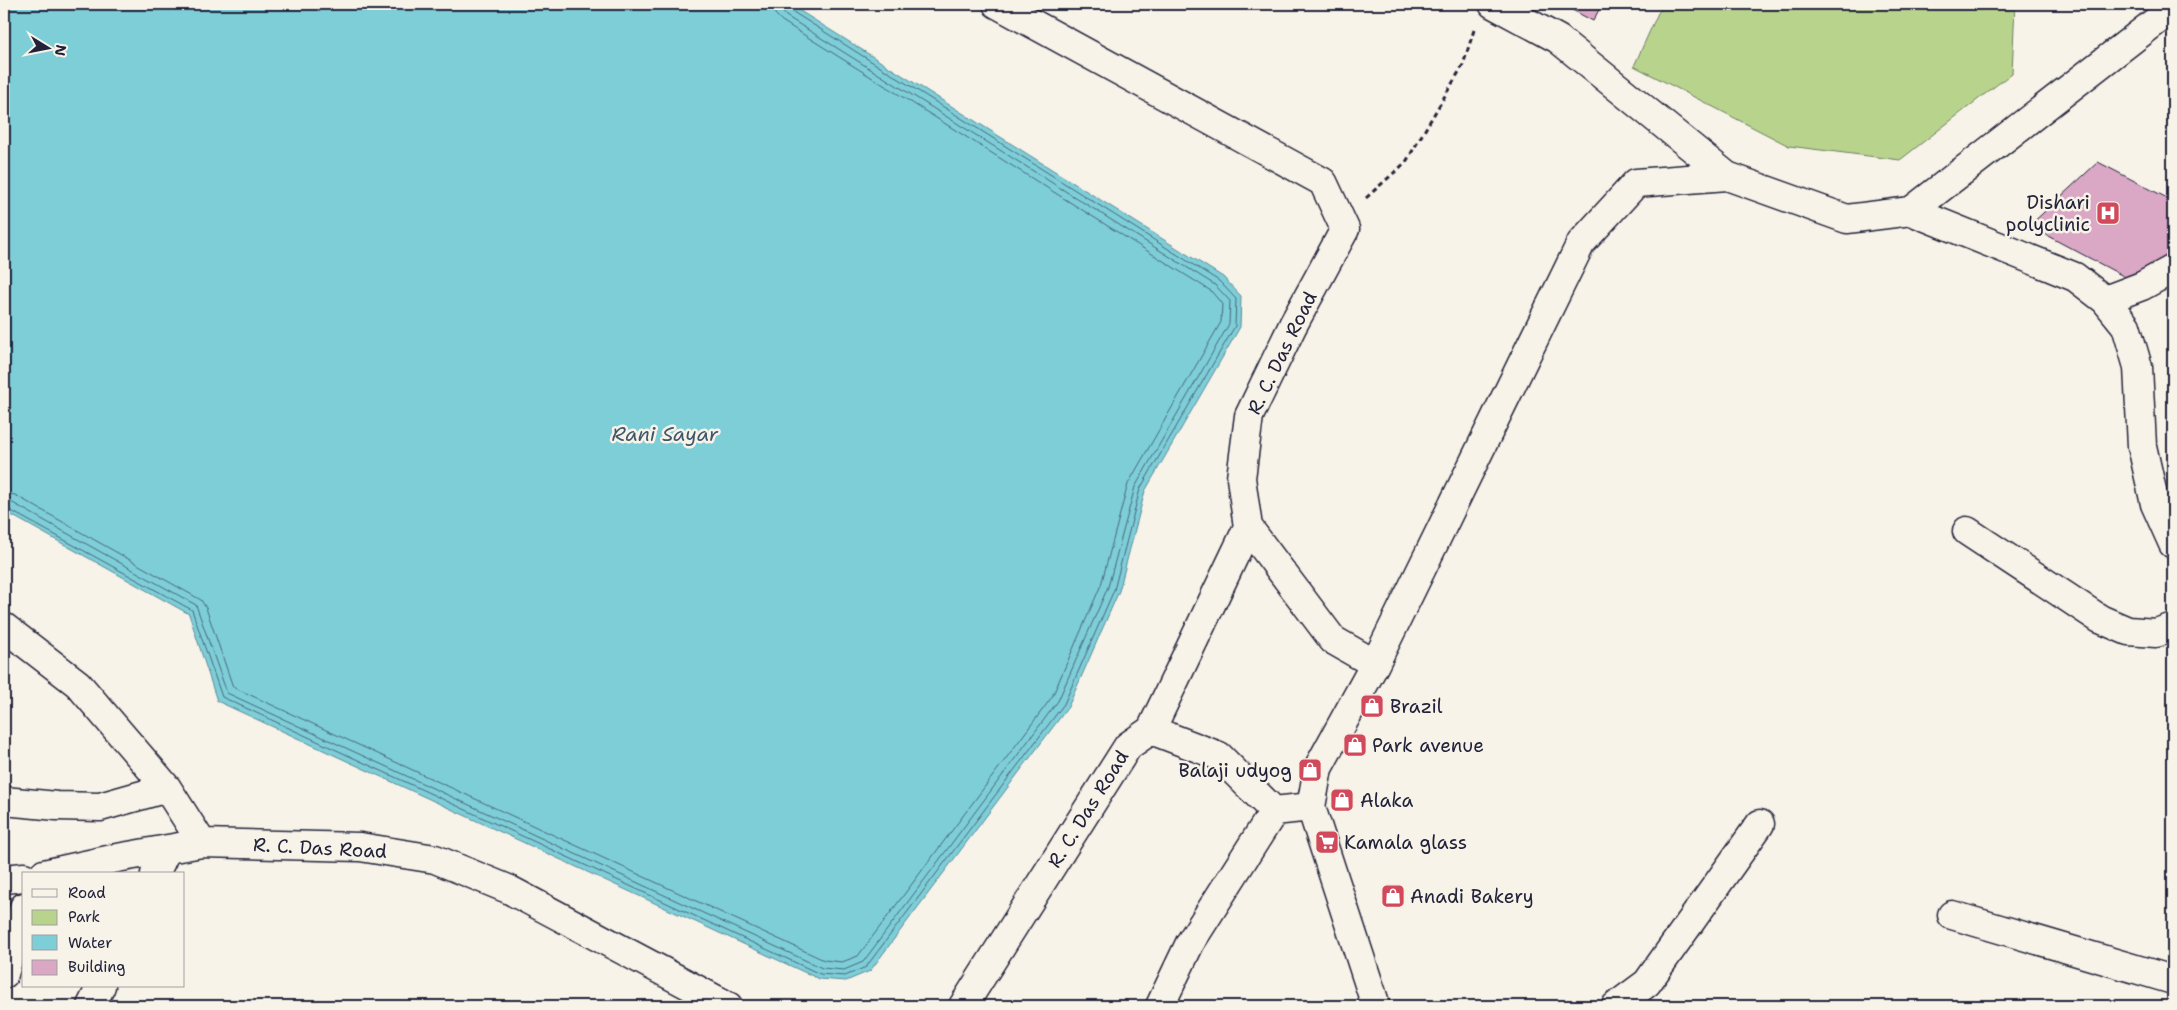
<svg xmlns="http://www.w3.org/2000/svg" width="2177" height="1010" font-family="'Shantell Sans',sans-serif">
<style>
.green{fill:#b8d48c;stroke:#6d7b64}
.water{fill:#7eced8;stroke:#598999}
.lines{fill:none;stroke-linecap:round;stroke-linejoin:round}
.shore{stroke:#47677a;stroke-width:1}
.building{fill:#daa7c4;stroke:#22223b}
.minor-casing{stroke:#22223b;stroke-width:31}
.path{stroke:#22223b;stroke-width:3;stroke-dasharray:5 4;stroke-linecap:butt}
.minor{stroke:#f7f3e8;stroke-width:28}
.labels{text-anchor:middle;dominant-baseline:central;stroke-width:5;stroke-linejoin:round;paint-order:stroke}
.poi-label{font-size:19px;fill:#22223b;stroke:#f7f3e8;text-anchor:start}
.street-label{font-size:19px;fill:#22223b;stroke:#f7f3e8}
.water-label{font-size:20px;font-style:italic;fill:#3e566a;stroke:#f7f3e8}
</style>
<rect width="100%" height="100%" fill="#f7f3e8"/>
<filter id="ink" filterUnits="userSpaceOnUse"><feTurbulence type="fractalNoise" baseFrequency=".02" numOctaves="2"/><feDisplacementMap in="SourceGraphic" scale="10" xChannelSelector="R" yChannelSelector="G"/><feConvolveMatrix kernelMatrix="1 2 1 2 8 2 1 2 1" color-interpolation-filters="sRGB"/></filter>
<g filter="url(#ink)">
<path class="green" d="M1665 4H2015L2012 73 1900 160 1789 146 1634 66 1658 13Z"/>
<path class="water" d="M4 4H789L1223 277 1241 296 1240 327 1145 491 1119 591 1068 707 870 971 846 981 819 979 217 701 189 614 4 511Z"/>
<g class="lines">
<path class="shore" d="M4 493 15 495 201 600 206 608 233 687 824 960 842 962 858 956 1052 697 1101 585 1128 484 1221 322 1222 304 1211 291 782 21 775 14 773 4
M4 500 11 502 196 605 227 693 822 968 844 970 863 962 1058 701 1108 587 1135 487 1229 324 1230 301 1215 285 786 16 782 11 781 4
M4 507 192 610 222 697 820 974 845 976 866 967 1064 704 1114 590 1140 489 1235 326 1236 299 1219 281 790 10 787 4"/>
</g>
<path class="building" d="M1561 4H1602L1593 21Z
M2098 162 2173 201V247L2142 286 2029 226Z"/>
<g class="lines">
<g class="minor-casing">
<path id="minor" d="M1493 4 1558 39 1727 176
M1911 211 2075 277 2105 300 2126 326 2138 367 2142 446 2155 504 2173 544
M2105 300 2142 286 2173 269
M1248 527 1333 640 1375 664
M1967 531 2100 619 2128 631 2156 633 2173 627
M4 627 78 684 167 788 202 843 360 847 435 859 508 889 728 1006
M1151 730 1219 756 1274 811
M4 801 57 806 100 807 167 788
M44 874 117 858 202 843
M155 874 167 849
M4 879 24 877
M1952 915 2173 980
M4 974 24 907
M91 1006 101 986
M963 1006 1128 746 1151 730 1248 527 1241 478 1249 416 1293 325 1345 229 1323 182 997 4
M1160 1006 1190 943 1274 811 1311 807
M1376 1006 1311 807 1318 768 1375 664 1581 243 1636 183 1727 176 1847 219 1911 211 2173 8
M1616 1006 1647 983 1760 824"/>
</g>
<path class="path" d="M1366 198 1406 162 1463 65 1474 30"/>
<use href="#minor" class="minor"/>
</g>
</g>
<defs>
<g id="hospital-square" transform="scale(1.25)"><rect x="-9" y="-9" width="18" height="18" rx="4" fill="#d1495b" stroke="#f7f3e8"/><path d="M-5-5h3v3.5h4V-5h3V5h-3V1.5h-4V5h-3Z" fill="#fff"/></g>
<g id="shop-square" transform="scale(1.25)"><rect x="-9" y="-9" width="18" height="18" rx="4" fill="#d1495b" stroke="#f7f3e8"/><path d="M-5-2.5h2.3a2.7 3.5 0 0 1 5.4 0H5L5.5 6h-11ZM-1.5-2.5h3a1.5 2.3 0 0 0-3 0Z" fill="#fff"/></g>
<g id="supermarket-square" transform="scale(1.25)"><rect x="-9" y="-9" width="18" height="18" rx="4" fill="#d1495b" stroke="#f7f3e8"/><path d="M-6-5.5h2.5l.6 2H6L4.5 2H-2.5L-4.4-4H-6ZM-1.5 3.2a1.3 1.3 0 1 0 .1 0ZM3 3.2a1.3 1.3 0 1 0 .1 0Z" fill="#fff"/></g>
</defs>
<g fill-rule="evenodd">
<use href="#hospital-square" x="2108" y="213"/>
<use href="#shop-square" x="1372" y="706"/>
<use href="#shop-square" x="1355" y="745"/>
<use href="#shop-square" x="1310" y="770"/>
<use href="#shop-square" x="1342" y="800"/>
<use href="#supermarket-square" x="1327" y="842"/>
<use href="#shop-square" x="1393" y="896"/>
</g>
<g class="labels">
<g class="poi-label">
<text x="2090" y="202" text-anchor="end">Dishari<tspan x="2090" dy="22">polyclinic</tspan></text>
<text x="1390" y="706">Brazil</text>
<text x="1372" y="745">Park avenue</text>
<text x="1292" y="770" text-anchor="end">Balaji udyog</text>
<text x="1360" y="800">Alaka</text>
<text x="1344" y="842">Kamala glass</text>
<text x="1410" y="896">Anadi Bakery</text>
</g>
<g class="street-label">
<text transform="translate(1282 353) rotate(-64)">R. C. Das Road</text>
<text transform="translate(1088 809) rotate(-58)">R. C. Das Road</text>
<text transform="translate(320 848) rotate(3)">R. C. Das Road</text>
</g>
<g class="water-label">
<text x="665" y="434">Rani Sayar</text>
</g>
</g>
<rect width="2177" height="1010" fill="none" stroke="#f7f3e8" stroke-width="20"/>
<rect x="10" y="10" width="2157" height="990" fill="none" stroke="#22223b" stroke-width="2" filter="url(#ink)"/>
<rect x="22" y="872" width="162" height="115" fill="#f7f3e8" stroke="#a29fa3"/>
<rect x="32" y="889" width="25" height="8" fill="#f7f3e8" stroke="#a29fa3"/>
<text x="68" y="898" font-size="15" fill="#22223b">Road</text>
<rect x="32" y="910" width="25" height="15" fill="#b8d48c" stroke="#a29fa3"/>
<text x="68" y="922" font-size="15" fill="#22223b">Park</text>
<rect x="32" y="935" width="25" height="15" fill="#7eced8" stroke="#a29fa3"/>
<text x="68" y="948" font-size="15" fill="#22223b">Water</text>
<rect x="32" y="960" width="25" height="15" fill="#daa7c4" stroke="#a29fa3"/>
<text x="68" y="972" font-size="15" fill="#22223b">Building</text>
<g transform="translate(48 48) rotate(100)" stroke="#f7f3e8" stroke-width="4" paint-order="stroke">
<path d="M0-4L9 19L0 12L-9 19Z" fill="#22223b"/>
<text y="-8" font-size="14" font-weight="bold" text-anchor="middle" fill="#22223b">N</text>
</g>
</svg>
